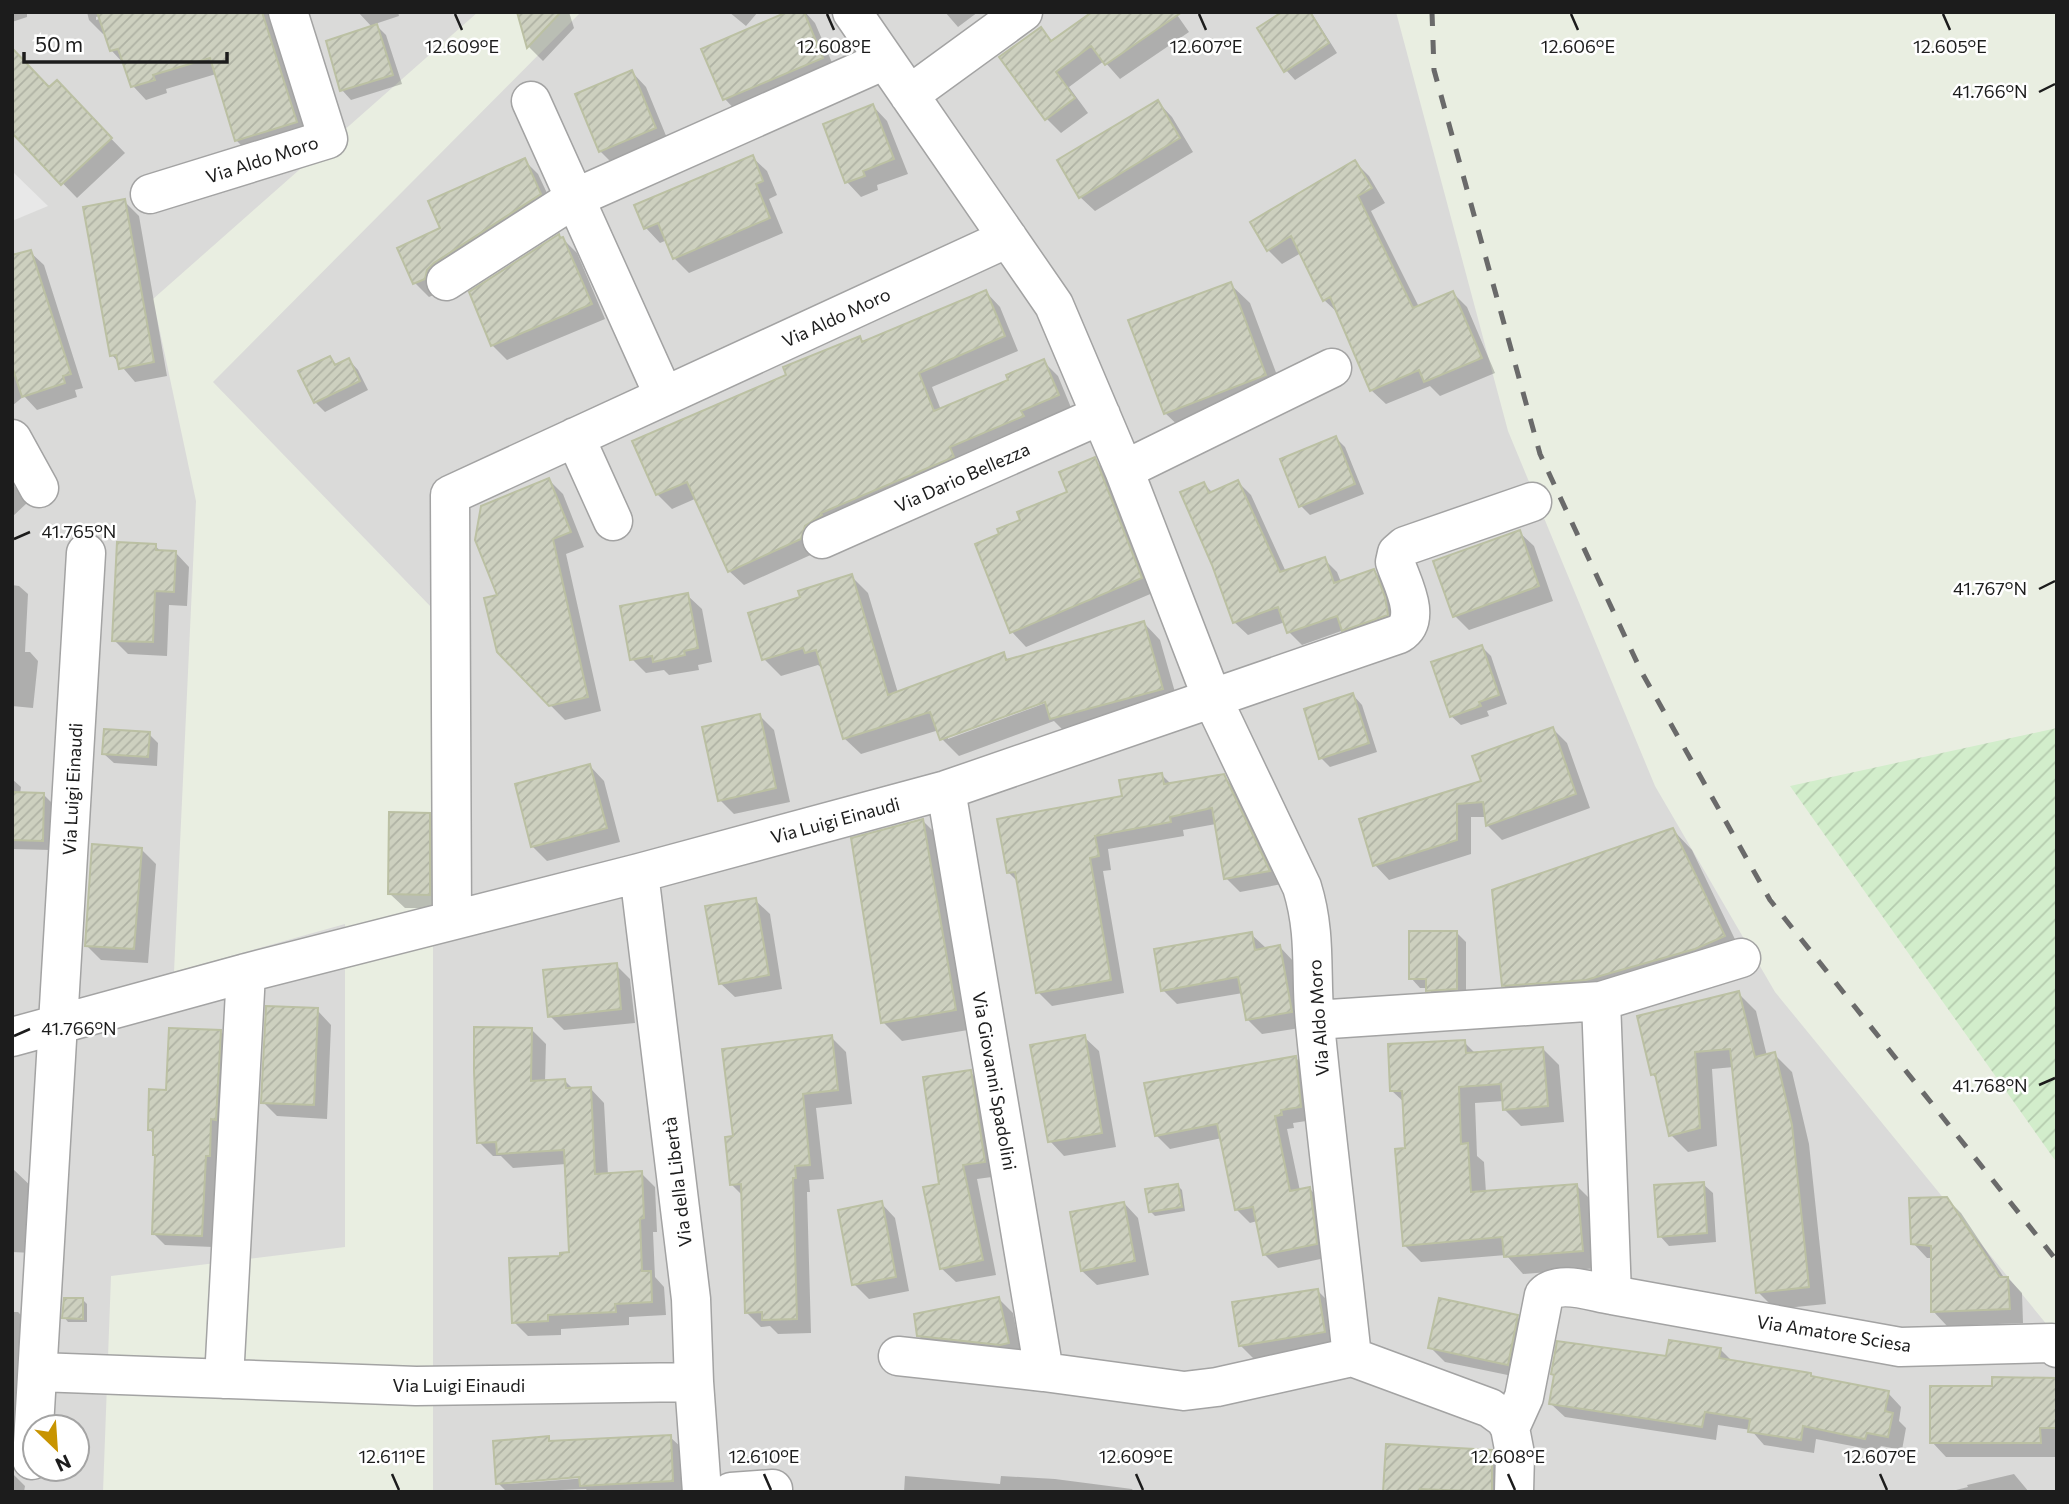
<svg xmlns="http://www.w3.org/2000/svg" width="2069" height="1504" font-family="Commissioner,sans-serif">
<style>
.residential{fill:#dadad9;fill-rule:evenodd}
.farmland{fill:url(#farmland-furrows)}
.parking{fill:#e8e8e8}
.shadow{fill:#0003;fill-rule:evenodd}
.building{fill:url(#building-hatch);stroke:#bbc0a3;stroke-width:2}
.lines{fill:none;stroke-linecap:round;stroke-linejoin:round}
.minor-casing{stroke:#a3a3a3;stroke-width:41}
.minor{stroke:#fff;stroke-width:38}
.rail{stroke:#6a6a6a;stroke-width:5;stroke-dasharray:14 14;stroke-linecap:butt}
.ticks{fill:none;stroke:#1c1c1c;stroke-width:2.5}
.labels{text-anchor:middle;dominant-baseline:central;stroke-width:5;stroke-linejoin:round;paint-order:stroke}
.street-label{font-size:18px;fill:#1c1c1c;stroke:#fff}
.ticks-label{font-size:18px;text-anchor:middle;fill:#1c1c1c;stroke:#fff;stroke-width:5;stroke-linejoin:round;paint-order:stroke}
</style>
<defs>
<pattern id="farmland-furrows" width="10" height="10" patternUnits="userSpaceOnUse" patternTransform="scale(1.75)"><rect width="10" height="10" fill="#d2edcb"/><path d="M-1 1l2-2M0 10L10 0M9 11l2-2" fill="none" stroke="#b4cbae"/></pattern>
<pattern id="building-hatch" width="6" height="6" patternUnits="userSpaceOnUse" patternTransform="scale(1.75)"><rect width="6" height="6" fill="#cdd0bf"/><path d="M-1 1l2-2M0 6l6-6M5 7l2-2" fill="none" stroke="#afb2a4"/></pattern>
</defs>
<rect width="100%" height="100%" fill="#e9eee1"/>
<path class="residential" d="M12 12H478L153 299 196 501 174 972 345 924V1247L111 1276 103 1492H12ZM35 1427H77V1469H35Z
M581 12H1396L1508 431 1655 786 1775 992 2057 1337V1492H433V609L213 382Z"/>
<path class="farmland" d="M2057 728V1163L1790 786Z"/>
<path class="parking" d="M12 171 48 206 12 221Z"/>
<path class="shadow" d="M12 12H27V17L12 22Z
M87 12H269L310 136 250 154 236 140 216 74 166 89 167 93 146 100 133 86 125 65 111 50 105 33 103 34 89 20ZM106 14 107 17 96 20V17Z
M358 12H398L399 16 375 24 386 35 402 84 351 100 342 90 372 27Z
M519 12H569L574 28 543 61 529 47Z
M729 12H758L746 26Z
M791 12H805L815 23 836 72 739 114 725 99Z
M945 12H978L958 27Z
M1175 12 1189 32 1120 79 1104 61 1069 87 1088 113 1061 133 1046 118 1041 29 1053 42Z
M1285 12H1311L1337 53 1295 80 1286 70Z
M632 72 646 87 669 143 615 166 600 151Z
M49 89 71 97 125 153 77 198 12 131Z
M1158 102 1172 117 1193 152 1095 211 1080 197Z
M873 106 887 121 908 174 877 185 878 190 861 197 847 182Z
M752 157 767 171 777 195 769 199 783 233 689 273 674 258 667 240 660 243 646 228 636 206Z
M524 160 538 174 554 208 438 293 429 297 415 283 442 229Z
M1355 162 1369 176 1385 203 1371 211 1419 307 1453 293 1467 307 1495 373 1440 396 1430 386 1386 404 1371 390 1339 314 1324 300 1301 253 1282 264 1268 250Z
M124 201 139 216 167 376 135 382 112 355Z
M563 239 577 253 605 319 507 360 492 345Z
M12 251 17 256 30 252 44 265 83 388 75 390 77 397 37 410 24 396 12 406V368L20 366 12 344Z
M1230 284 1250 303 1284 394 1185 432 1165 413Z
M986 292 1000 307 1018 351 932 387 941 410 1010 381 1043 361 1058 376 1072 410 815 553 744 585 729 571 697 498 672 509 657 494 789 375 859 338 865 343Z
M329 358 338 366 349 360 358 370 368 390 325 412 315 402Z
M1336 438 1345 447 1364 494 1310 515 1301 506Z
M1094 459 1109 474 1155 592 1026 647 1012 632 977 545 1001 535 1069 492Z
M549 480 563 494 584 547 566 554 601 711 565 720 498 652 499 597Z
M1238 482 1251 495 1286 572 1324 559 1337 572 1341 582 1374 571 1387 584 1397 612 1357 643 1344 630 1302 645 1289 632 1285 622 1248 635 1234 622 1204 484 1213 493Z
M12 483 27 503 12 517Z
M1519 532 1534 546 1553 601 1469 630 1455 616Z
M155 546 162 552H175L189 567 187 606 169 605 167 656 128 654 114 640Z
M851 576 868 593 898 693 1003 654 1009 661 1144 623 1160 640 1179 706 1068 735 1054 721 959 756 942 739 939 730 861 754 844 738 823 669 818 665 781 676 764 659 803 598ZM1053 697 1054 700 948 739V735Z
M12 585 19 586 28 594 25 652H30L38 661 33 708 12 706Z
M687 595 702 609 712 662 698 665 699 670 669 675 664 670 646 673 632 659Z
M1482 647 1491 656 1507 704 1487 711 1489 716 1461 725 1451 716Z
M1353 695 1362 705 1377 752 1330 767 1321 758Z
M760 716 774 730 790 802 734 814 720 800Z
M1553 729 1567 743 1590 808 1502 840 1487 825 1486 817H1471V854L1389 880 1375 865Z
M149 734 158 743 157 766 114 763 104 754Z
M590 766 604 781 620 842 547 861 532 846Z
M1161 774 1172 785 1223 776 1237 790 1282 884 1240 892 1226 878 1216 824 1183 830 1184 836 1108 849 1111 870 1103 871 1124 993 1052 1006 1038 992 1018 882 1008 872Z
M12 779 21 787 20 794H43L53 804 51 850 12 849Z
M429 814 443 829 444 908H405L390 894Z
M923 821 942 840 974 1029 902 1041 883 1022Z
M1673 830 1692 850 1743 956 1523 1004 1503 985Z
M141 849 156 864 148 963 101 960 86 945Z
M755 900 770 914 782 989 735 997 720 983Z
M1456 932 1466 942V997L1437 999 1428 988H1420L1411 978Z
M1251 934 1266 948 1280 947 1294 962 1306 1027 1262 1034 1248 1020 1243 993 1177 1004 1163 990Z
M616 965 630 979 635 1023 564 1030 550 1016Z
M1738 993 1756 1011 1767 1056 1774 1054 1792 1072 1809 1144 1826 1304 1775 1309 1758 1292 1734 1067 1712 1069 1717 1146 1688 1152 1671 1135 1658 1080 1652 1074Z
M317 1010 331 1025 327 1119 277 1116 263 1102Z
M532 1030 546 1044 545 1082 565 1081 573 1089 590 1088 604 1103 608 1175 641 1173 655 1187 657 1232H653L655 1277 664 1287 666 1315 629 1317V1325L561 1329V1335L528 1336 514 1322 562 1257 571 1254 566 1164 513 1168 501 1156H493L479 1142Z
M220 1031 232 1043 213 1247 165 1245 153 1233 157 1156 155 1135 149 1129 168 1092Z
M831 1037 846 1052 852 1104 816 1108 824 1179 809 1180 810 1192H807L811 1333 778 1334 770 1326 761 1327 746 1312 743 1196 731 1184 735 1138Z
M1084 1037 1099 1051 1116 1147 1064 1156 1050 1141Z
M1464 1042 1476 1054 1542 1048 1559 1065 1564 1122 1521 1126 1504 1109V1101L1475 1103 1477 1156 1484 1162 1486 1193 1576 1185 1593 1202 1599 1268 1523 1274 1506 1255 1421 1262 1404 1245 1407 1150 1405 1103 1392 1091Z
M1296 1058 1309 1071 1313 1120 1293 1123 1294 1128 1287 1129 1300 1191 1310 1189 1323 1202 1330 1257 1278 1268 1264 1254 1257 1221 1250 1223 1237 1210 1222 1138 1170 1149 1156 1135Z
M970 1072 985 1086 999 1176 977 1179 996 1275 956 1282 941 1268V1185Z
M12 1168 36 1191 33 1253 12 1252Z
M1703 1184 1713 1193 1716 1242 1669 1246 1660 1236Z
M1178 1186 1182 1190 1185 1211 1155 1216 1151 1212Z
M1946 1198 1961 1213 2005 1279 2008 1278 2022 1293 2023 1323 1947 1326 1933 1311V1258H1927L1913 1243Z
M881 1203 895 1218 909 1291 869 1299 854 1284Z
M1124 1203 1138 1218 1149 1275 1097 1285 1082 1271Z
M1317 1290 1332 1305 1338 1346 1255 1360 1240 1345Z
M999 1299 1013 1313 1022 1358 933 1350 918 1335Z
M83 1300 87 1304V1322H68L64 1317Z
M12 1312H18L30 1324 24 1434H12Z
M1517 1317 1531 1331 1522 1378 1445 1362 1430 1347Z
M1720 1349 1733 1362 1810 1374 1815 1379 1888 1393 1901 1407 1899 1421 1906 1428 1902 1450 1881 1446 1878 1451 1816 1439 1814 1453 1764 1445 1751 1430 1718 1425 1716 1440 1565 1417 1551 1404 1668 1358Z
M2057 1379 2055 1457H1946L1932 1442 1994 1388Z
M670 1437 683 1449 685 1492H588L586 1489 507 1492 498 1483 548 1438 553 1443ZM588 1474V1478L507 1484V1481Z
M1491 1451 1502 1462 1503 1492H1385Z
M12 1473 25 1486 24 1492H12Z
M2014 1474 2029 1492H1948L1968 1487 1967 1485Z
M905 1476 1000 1484 1001 1476 1055 1479 1132 1489 1134 1492H904Z"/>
<path class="building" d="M97 12H262L297 122 235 141 210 58 153 75 155 80 131 87 118 49 110 51Z
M517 12H561L527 48Z
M787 12H804L823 58 723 100 701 49Z
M1092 12H1182L1105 65 1091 46 1056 72 1075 98 1045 120 999 57 1041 27 1051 41Z
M1282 12H1310L1329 43 1284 72 1257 28Z
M377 24 393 75 340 91 326 41Z
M12 48 49 87 57 80 112 138 61 185 12 133Z
M632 70 656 128 599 152 575 94Z
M1158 100 1180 138 1079 198 1057 160Z
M873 104 894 159 863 171 865 176 845 183 823 124Z
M753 155 763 181 756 184 770 218 673 259 658 223 644 229 634 205Z
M525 158 541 194 434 263 427 270 425 279 413 284 397 248 440 228 428 201Z
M1355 160 1372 188 1358 196 1413 308 1453 291 1482 358 1424 382 1419 370 1370 391 1330 297 1323 301 1291 236 1267 251 1250 222Z
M125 199 154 362 119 369 116 355 110 356 83 207Z
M559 234 560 238 563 237 592 304 491 346 469 292Z
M31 250 71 374 63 376 65 383 22 397 12 366V255Z
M1231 282 1266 375 1164 414 1128 320Z
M986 290 1005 336 919 373 934 411 1008 380 1006 375 1044 359 1059 395 1021 411 1024 416 950 447 954 457 821 513 822 515 805 526 801 539 728 572 687 482 656 495 632 441 786 375 783 367 860 336 862 342Z
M330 356 335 365 349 358 360 381 314 403 298 371Z
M1336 436 1355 484 1299 507 1280 459Z
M1095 457 1142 578 1010 633 975 544 999 534 997 529 1020 520 1017 512 1067 492 1059 472Z
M549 478 571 532 553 539 588 697 549 706 497 652 484 598 497 595 475 540 481 506Z
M1238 480 1280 572 1325 557 1334 583 1374 569 1385 597 1388 615 1342 631 1337 616 1287 633 1278 607 1233 623 1212 565 1180 492 1204 482 1209 493Z
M1520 530 1539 586 1453 617 1433 561Z
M117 542 156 544V550L176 551 174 592 155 591 153 642 112 641Z
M852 574 888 695 1004 652 1006 660 1144 621 1163 689 1050 719 1045 702 940 740 930 712 843 739 816 650 805 653 803 648 762 660 748 613 800 597 798 591Z
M688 593 698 648 684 651 685 655 653 662 652 656 630 660 620 606Z
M1482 645 1499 695 1479 702 1481 706 1450 717 1431 662Z
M1353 693 1369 743 1319 759 1304 709Z
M760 714 776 788 718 801 702 727Z
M1553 727 1576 794 1486 826 1483 802 1457 804V840L1373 866 1359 819 1481 781 1472 756Z
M104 729 150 732 148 757 102 754Z
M590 764 607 828 531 847 515 784Z
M1162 773 1164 784 1224 774 1270 871 1224 879 1212 808 1170 817 1171 822 1095 836 1099 856 1090 858 1111 980 1036 993 1015 872 1007 873 997 819 1122 796 1119 780Z
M12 792 44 793 43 841 12 840Z
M389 812 430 813V895L388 894Z
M923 819 956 1010 881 1023 851 838Z
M1673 828 1725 936 1695 949 1586 980 1502 986 1492 890Z
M92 844 142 848 134 949 85 946Z
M756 898 769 975 719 984 705 906Z
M1409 931H1457V989L1426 991V979H1409Z
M1252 932 1255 950 1280 945 1292 1012 1246 1020 1238 977 1161 991 1154 949Z
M617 963 621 1009 548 1017 543 970Z
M1739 991 1755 1057 1775 1052 1792 1125 1809 1287 1756 1293 1730 1049 1695 1052 1700 1128 1669 1136 1655 1074 1651 1075 1637 1016Z
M266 1006 318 1008 314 1105 261 1103Z
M474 1027 532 1028 531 1081 565 1079 566 1088 591 1087 595 1174 642 1171 644 1218 640 1219 642 1271H651L652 1302 615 1304 616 1312 548 1315V1321L512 1323 509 1258 560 1256V1253L569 1252 564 1150 497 1154 496 1142 477 1143 474 1071Z
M169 1028 221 1030 216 1120 211 1119 210 1156H206L202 1236 152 1234 155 1155H153V1130H148L149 1089 166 1090Z
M832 1035 838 1090 803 1094 810 1165 795 1166 796 1178H793L797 1319 762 1320V1312L745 1313 741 1184 730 1185 725 1137 733 1136 722 1049Z
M1085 1035 1102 1133 1048 1142 1030 1045Z
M1465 1040 1466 1053 1543 1047 1548 1106 1503 1110 1501 1084 1459 1087 1461 1144 1468 1143 1471 1192 1577 1184 1583 1251 1504 1257 1502 1237 1403 1246 1395 1149 1405 1148 1402 1091H1390L1388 1044Z
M1296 1056 1301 1107 1281 1110 1282 1115 1275 1116 1290 1191 1310 1187 1317 1244 1263 1255 1253 1207 1235 1210 1217 1124 1155 1136 1144 1083Z
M971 1070 985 1162 963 1165 983 1260 940 1269 923 1187 939 1184 923 1077Z
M1704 1182 1707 1233 1658 1237 1654 1185Z
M1178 1184 1182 1207 1149 1212 1145 1189Z
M1947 1197 2000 1277H2008L2010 1309 1931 1312V1246L1911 1244 1909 1198Z
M882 1201 896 1277 852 1285 838 1210Z
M1124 1202 1135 1261 1081 1271 1070 1212Z
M1318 1289 1325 1332 1239 1346 1232 1302Z
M999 1297 1009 1343 1000 1345 917 1336 914 1314Z
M64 1298H83V1319L62 1318Z
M1439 1298 1518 1315 1508 1365 1428 1348Z
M1669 1340 1721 1348 1719 1358 1811 1373V1376L1889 1391 1885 1411 1893 1413 1888 1437 1867 1433 1865 1439 1803 1426 1801 1440 1748 1432 1750 1419 1705 1412 1702 1427 1549 1404 1554 1375 1551 1374 1557 1341 1666 1356Z
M1992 1377 2057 1378V1428H2040L2041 1443H1930V1386H1992Z
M671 1435 673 1481 580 1486 579 1477 496 1484 493 1441 549 1436V1441Z
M1386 1444 1492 1450V1492L1420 1489V1492H1383Z"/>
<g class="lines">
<g class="minor-casing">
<path id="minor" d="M852 12 1054 305 1124 470 1212 698 1302 887C1317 935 1310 975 1315 1024 1326 1135 1340 1246 1352 1357
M909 95 1023 12
M531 101 664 396
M150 194 328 139 288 12
M446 281 575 198 885 60
M575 437 613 521
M12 439 39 488
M1124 470 1332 368
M822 539 1101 415
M946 790 1044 1372
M639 873 691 1299 694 1382 702 1492
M452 920 450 495 1008 238
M1601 1001 1741 958
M1315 1020 1601 1001 1612 1295C1592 1292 1559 1279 1544 1295L1524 1397 1510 1428 1515 1454 1514 1492
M12 1037 246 973 639 873 946 790 1399 634C1423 619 1402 583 1395 562L1397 553 1405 546 1532 502
M1612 1295 1900 1347 2052 1343 2057 1348
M898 1356 1044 1372 1184 1391 1217 1387 1352 1357
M1352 1357 1490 1408 1505 1419 1510 1428
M38 1372 416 1386 694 1382
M224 1379 246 973
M32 1460 86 553
M731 1492 773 1489V1492"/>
</g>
<use href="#minor" class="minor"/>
<path class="rail" d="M1432 12 1434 70 1540 454 1641 671 1770 900 2057 1261"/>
</g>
<path class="ticks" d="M455 14 462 30M827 14 834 30M1199 14 1206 30M1571 14 1578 30M1943 14 1950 30M2039 92 2055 84M14 539 30 532M2039 589 2055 581M14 1036 30 1029M2039 1085 2055 1078M392 1474 399 1490M764 1474 771 1490M1136 1474 1143 1490M1508 1474 1515 1490M1880 1474 1887 1490"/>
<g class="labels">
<g class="street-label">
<text transform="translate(262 159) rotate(-18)">Via Aldo Moro</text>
<text transform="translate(836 317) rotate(-25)">Via Aldo Moro</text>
<text transform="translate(962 477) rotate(-24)">Via Dario Bellezza</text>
<text transform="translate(72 789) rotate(-87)">Via Luigi Einaudi</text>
<text transform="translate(835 820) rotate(-15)">Via Luigi Einaudi</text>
<text transform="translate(1318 1018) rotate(-94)">Via Aldo Moro</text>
<text transform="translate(995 1081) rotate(80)">Via Giovanni Spadolini</text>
<text transform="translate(677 1182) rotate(-97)">Via della Libertà</text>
<text transform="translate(1834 1333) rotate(9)">Via Amatore Sciesa</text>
<text x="459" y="1385">Via Luigi Einaudi</text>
</g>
</g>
<g class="ticks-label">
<text x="462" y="53">12.609°E</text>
<text x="834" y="53">12.608°E</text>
<text x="1206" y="53">12.607°E</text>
<text x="1578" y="53">12.606°E</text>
<text x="1950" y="53">12.605°E</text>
<text x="1990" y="98">41.766°N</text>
<text x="79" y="538">41.765°N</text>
<text x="1990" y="595">41.767°N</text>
<text x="79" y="1035">41.766°N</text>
<text x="1990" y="1092">41.768°N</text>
<text x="392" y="1463">12.611°E</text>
<text x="764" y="1463">12.610°E</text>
<text x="1136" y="1463">12.609°E</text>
<text x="1508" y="1463">12.608°E</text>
<text x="1880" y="1463">12.607°E</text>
</g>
<rect width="2069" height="1504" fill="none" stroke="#1c1c1c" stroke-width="28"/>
<g transform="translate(56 1448) rotate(155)"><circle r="33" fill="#ffffff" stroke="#a4a4a4" stroke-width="2"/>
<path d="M0-5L12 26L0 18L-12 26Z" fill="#c89400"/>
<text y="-10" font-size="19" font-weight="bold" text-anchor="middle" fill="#1c1c1c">N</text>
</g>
<path d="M24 52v10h203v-10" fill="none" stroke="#1c1c1c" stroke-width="3.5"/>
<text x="35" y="52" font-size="21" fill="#1c1c1c" stroke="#ffffff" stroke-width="5" paint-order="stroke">50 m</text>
</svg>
